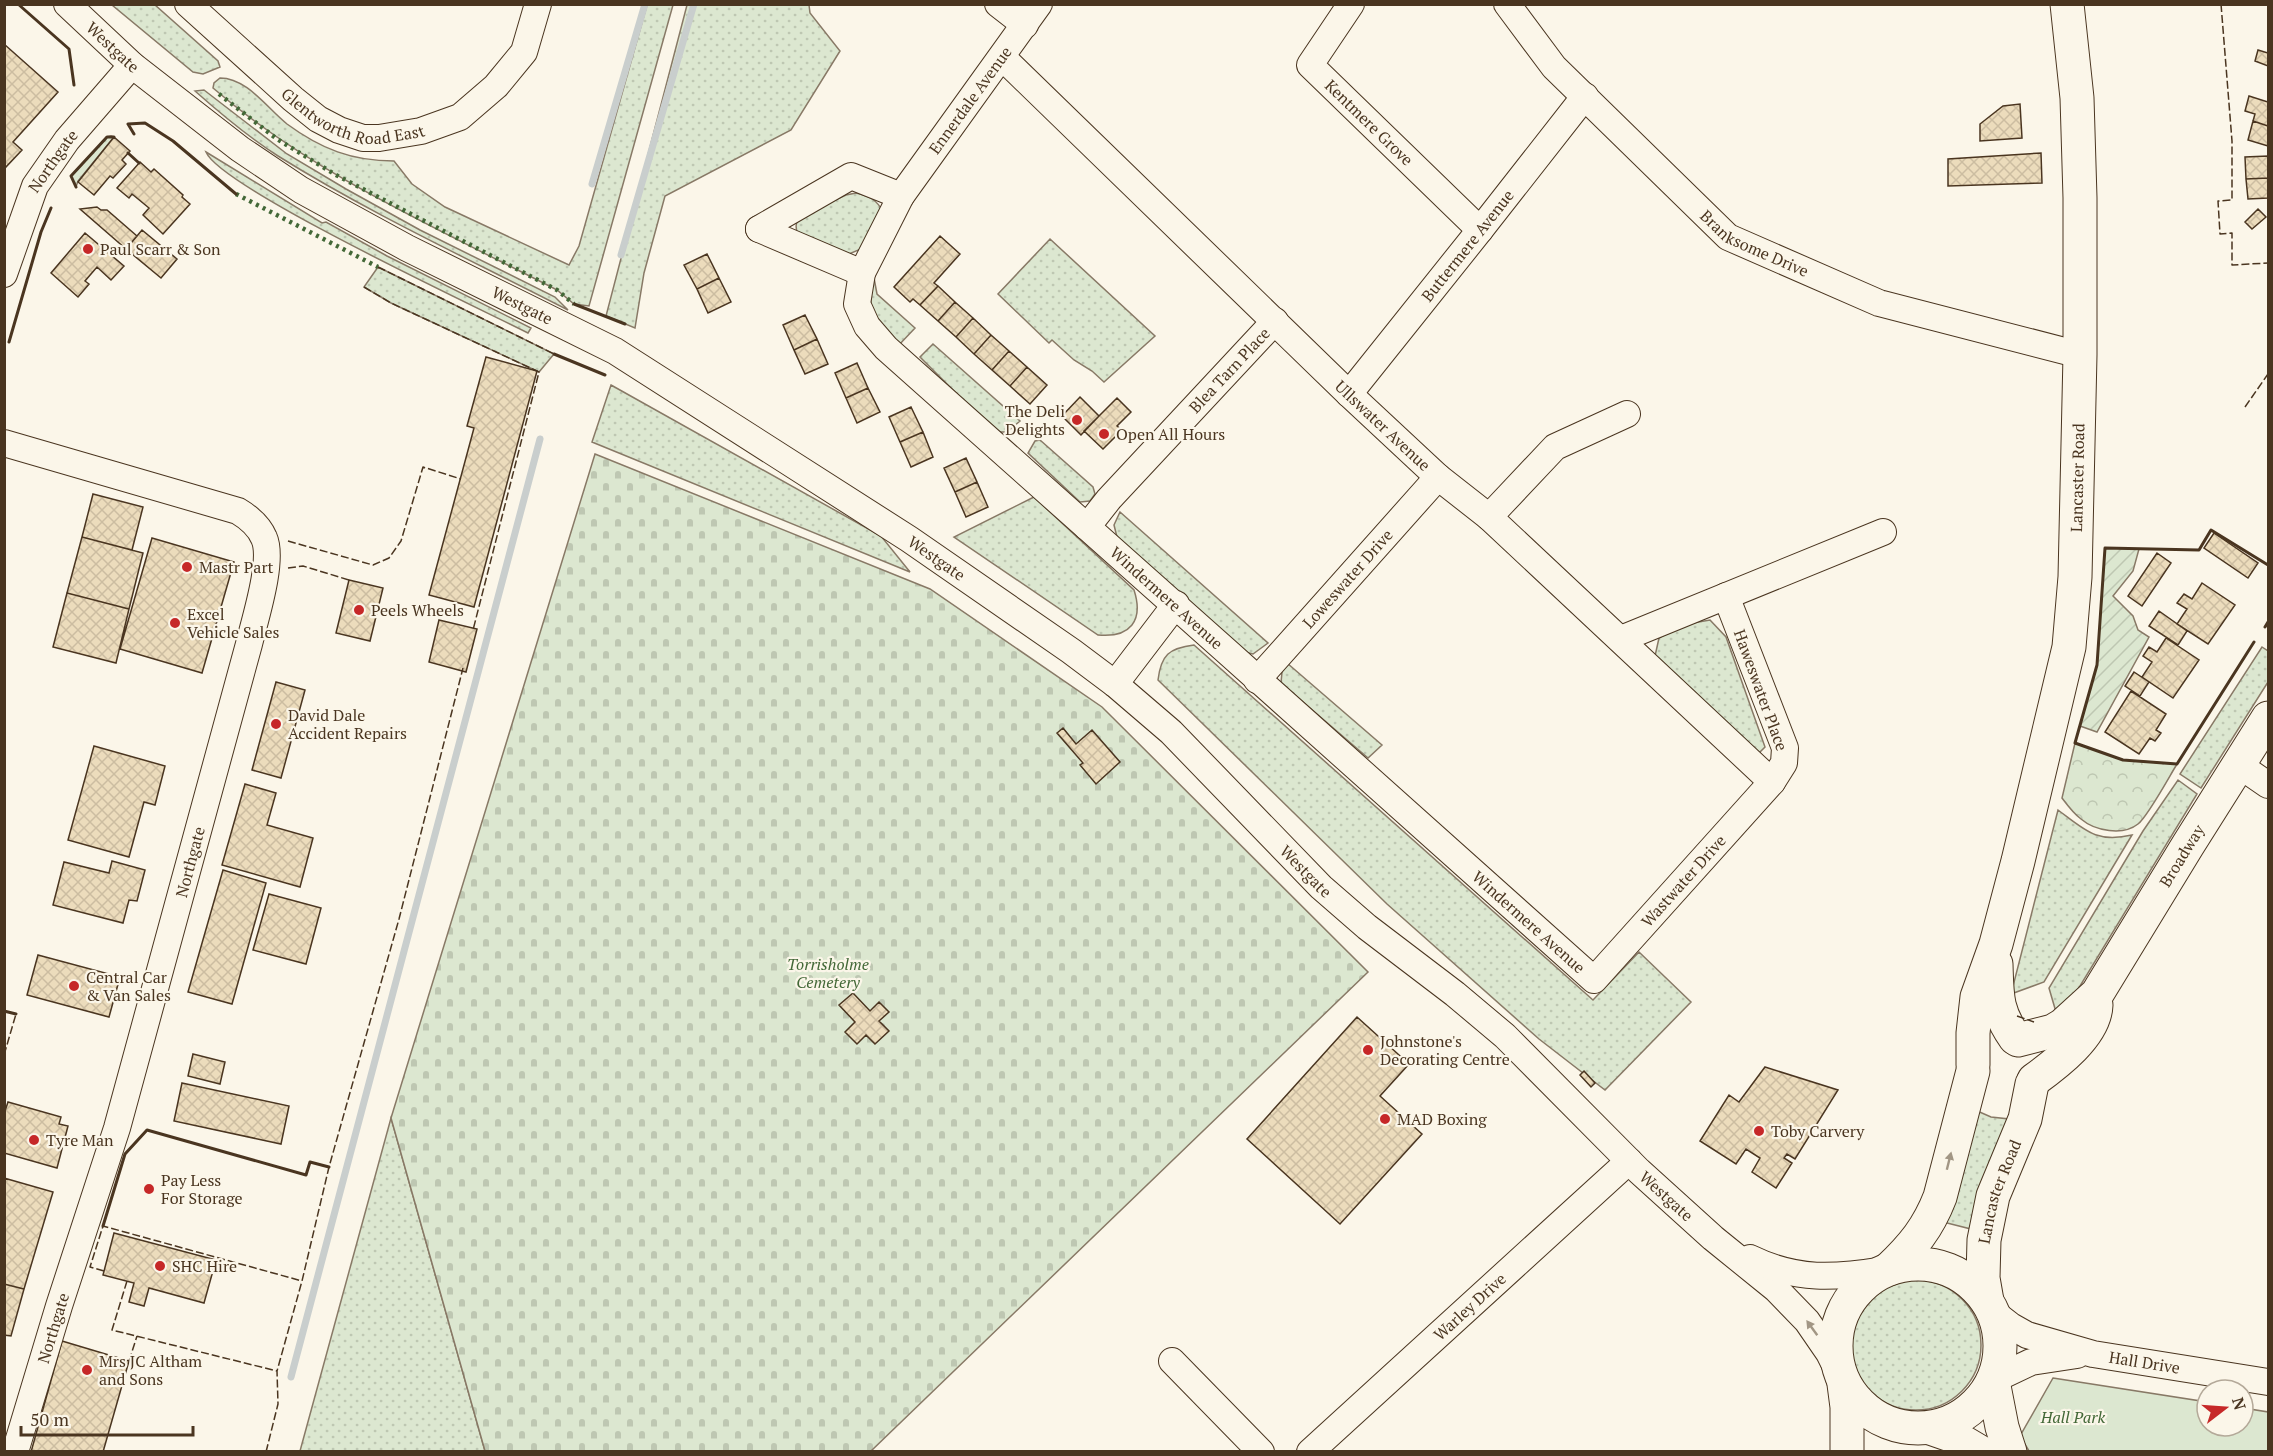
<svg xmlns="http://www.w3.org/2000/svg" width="2273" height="1456" font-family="'PT Serif',serif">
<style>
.grass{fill:url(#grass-dots);stroke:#887966;stroke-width:1.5}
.forest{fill:url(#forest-crowns);stroke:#887966;stroke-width:1.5}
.cemetery{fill:url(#cemetery-stones);stroke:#887966;stroke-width:1.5}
.park{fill:#dce7d0;stroke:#887966;stroke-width:1.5}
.garden{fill:url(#garden-furrows);stroke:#887966;stroke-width:1.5}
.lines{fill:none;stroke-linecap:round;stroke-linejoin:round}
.stream{stroke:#c9cecd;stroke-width:7}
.building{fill:url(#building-cross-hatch);stroke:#4a3520;stroke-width:1.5}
.minor-casing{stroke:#4a3520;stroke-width:28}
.major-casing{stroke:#4a3520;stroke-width:35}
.minor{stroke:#fbf6e9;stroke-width:26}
.major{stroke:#fbf6e9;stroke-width:33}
.hedge{stroke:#436837;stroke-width:4.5;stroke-dasharray:3 4.5;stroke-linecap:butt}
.fence{stroke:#4a3520;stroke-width:1.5;stroke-dasharray:8 3;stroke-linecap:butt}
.wall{stroke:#4a3520;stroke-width:3}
.oneway{fill:#a29684}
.poi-dot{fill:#c62828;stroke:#fbf6e9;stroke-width:2}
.labels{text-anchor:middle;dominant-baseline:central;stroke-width:4.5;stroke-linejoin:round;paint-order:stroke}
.street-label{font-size:16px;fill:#4a3520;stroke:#fbf6e9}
.poi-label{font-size:16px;fill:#4a3520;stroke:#fbf6e9;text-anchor:start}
.park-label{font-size:16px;font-style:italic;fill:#436837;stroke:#fbf6e9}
</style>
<defs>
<pattern id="grass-dots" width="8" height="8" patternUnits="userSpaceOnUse" patternTransform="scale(1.5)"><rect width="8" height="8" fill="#dce7d0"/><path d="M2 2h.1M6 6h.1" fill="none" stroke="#bec7b2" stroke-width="1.8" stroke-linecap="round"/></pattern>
<pattern id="forest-crowns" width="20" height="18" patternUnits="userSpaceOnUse" patternTransform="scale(1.5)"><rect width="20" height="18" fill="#dce7d0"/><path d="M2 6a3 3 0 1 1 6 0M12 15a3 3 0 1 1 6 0" fill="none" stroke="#bec7b2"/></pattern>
<pattern id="cemetery-stones" width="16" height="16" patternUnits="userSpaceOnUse" patternTransform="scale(1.5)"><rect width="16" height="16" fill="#dce7d0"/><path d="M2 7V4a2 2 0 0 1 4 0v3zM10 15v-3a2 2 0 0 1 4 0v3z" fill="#bec7b2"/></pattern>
<pattern id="garden-furrows" width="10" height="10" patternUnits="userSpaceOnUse" patternTransform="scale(1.5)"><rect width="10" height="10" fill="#dce7d0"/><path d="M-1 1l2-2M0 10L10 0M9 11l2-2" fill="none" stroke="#bec7b2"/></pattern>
<pattern id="building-cross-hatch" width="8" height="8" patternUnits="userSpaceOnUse" patternTransform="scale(1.5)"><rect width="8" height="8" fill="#ecdcbc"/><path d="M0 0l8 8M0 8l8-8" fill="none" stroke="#ccbda1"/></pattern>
</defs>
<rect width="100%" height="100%" fill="#fbf6e9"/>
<path class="grass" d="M112 5H155L218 61 220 67 203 74 193 72Z
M647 5H673L589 306 574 304 557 290C439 229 314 175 213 88L214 83 220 78C247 78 267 108 287 124 321 149 352 161 394 161L412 184 445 207 569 265 579 246Z
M687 5H809L810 13 840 51 791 130 665 196 644 273 635 328 606 316Z
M204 90 287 154 346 189 420 230 555 297 568 310C471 260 371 214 278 156 248 137 221 114 195 91Z
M111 136 114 137 78 181 76 187 71 176 107 137Z
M206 152 322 223 326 222 387 256 531 328 528 333C479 308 221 188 206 152Z
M856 193C870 196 877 200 884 213L861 249 849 254 798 236C795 227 795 222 802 215L846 195Z
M1050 239 1155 336 1104 382 1092 371 1074 360 1052 340 1049 343 998 294Z
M378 267 554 354 539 372 391 303 364 287Z
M874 278 877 294 915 328 898 346C877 325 864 309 874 278Z
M933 344 1020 421 1007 432H997L985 422 920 357Z
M611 385 881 536 910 572 592 442Z
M1040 440 1093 487 1095 494 1090 501 1080 502 1028 453 1035 441Z
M1034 497 1134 590C1144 621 1130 638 1098 635L954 537Z
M1120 512 1268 643 1253 654 1241 651 1117 537 1114 525Z
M1710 620 1726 637 1765 747 1758 754 1655 656 1659 638 1681 625Z
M1194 645 1593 1000 1639 952 1691 1002 1605 1090 1539 1039 1387 904 1158 680C1161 655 1169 648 1194 645Z
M2262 647 2268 651V682L2201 788 2180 774Z
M1287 663 1382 745 1368 758 1281 683 1282 672Z
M2178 780 2197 794 2077 991 2056 1012 2049 988 2143 831Z
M2058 810C2086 831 2096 843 2132 835L2044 982 2011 994Z
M1975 1110 1991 1117 2009 1119 1971 1229 1943 1222Z
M391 1118 485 1451H300Z
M1851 1345a65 65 0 1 1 130 0a65 65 0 1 1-130 0Z"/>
<path class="forest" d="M2075 743 2123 760 2177 764C2169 777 2148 816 2138 824 2123 836 2095 831 2081 819 2073 813 2068 806 2062 798Z"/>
<path class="cemetery" d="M595 454 930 589 1102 707 1368 972 871 1451H485L391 1118Z"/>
<path class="park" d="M2053 1378 2207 1402V1426H2243V1408L2268 1412V1451H2029L2020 1436Z"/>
<path class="garden" d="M2105 548 2139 549 2133 571 2113 596 2133 616 2138 630 2149 637 2097 732 2080 726 2097 665Z"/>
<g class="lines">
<path class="stream" d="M592 184 645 4
M621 255 694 4
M291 1377 540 439"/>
</g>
<path class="building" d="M4 44 58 92 13 142 22 150 4 169Z
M2258 50 2268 53V66L2255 61Z
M2249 96 2268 102V126L2253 121 2255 114 2245 111Z
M2020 104 2022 138 1980 141V124L2003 106Z
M2253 121 2268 126V146L2248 140Z
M114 137 130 151 122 160 126 164 113 178 110 176 94 195 78 182Z
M2041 153 2042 183 1948 186V159Z
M2268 156V178L2246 179 2245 157Z
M140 162 151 172 154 169 183 195 182 197 190 204 163 234 143 215 149 208 132 194 129 198 117 188Z
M2268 178V198L2248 199 2246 179Z
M97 207 101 210H107L137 236 126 249 80 209Z
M2258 209 2266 217 2252 229 2245 222Z
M142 230 177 259 161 278 126 249Z
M85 233 124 266 111 280 97 267 85 281 89 284 78 297 51 273Z
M940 236 960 254 934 283 938 286 920 305 913 299 910 302 894 287Z
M707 254 719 278 697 289 684 265Z
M719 278 731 302 708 313 697 289Z
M938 286 955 302 938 321 920 305Z
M955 302 973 318 956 337 938 321Z
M805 315 817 339 794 350 783 325Z
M973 318 991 335 974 354 956 337Z
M991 335 1009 351 992 370 974 354Z
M817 339 828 364 805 374 794 350Z
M1009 351 1027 367 1010 386 992 370Z
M486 357 537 371 474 607 429 595 474 428 467 426Z
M857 363 868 388 846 398 835 373Z
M1027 367 1047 385 1030 404 1010 386Z
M868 388 880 412 857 423 846 398Z
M1080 397 1099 416 1081 435 1062 416Z
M1117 398 1131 412 1117 426 1122 430 1103 449 1084 431Z
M911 407 923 432 900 442 889 417Z
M923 432 933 457 911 467 900 442Z
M966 458 977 482 955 492 944 468Z
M977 482 988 507 966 517 955 492Z
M93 494 143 507 132 550 82 537Z
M2214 533 2258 563 2248 578 2204 548Z
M82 537 143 553 129 609 67 593Z
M152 538 234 562 202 673 120 649Z
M2157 553 2171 563 2142 606 2128 596Z
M349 580 383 588 370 641 336 633Z
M2202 583 2235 605 2208 644 2177 624 2187 609 2177 603 2184 594 2192 599Z
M67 593 129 609 116 663 53 647Z
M2159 611 2187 631 2178 645 2149 626Z
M439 620 477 629 466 672 429 662Z
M2166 638 2199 660 2173 698 2142 677 2152 662 2143 656 2149 647 2157 652Z
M2134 672 2149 682 2140 696 2125 686Z
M276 682 305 690 281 778 252 770Z
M2131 691 2166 714 2156 730 2161 733 2155 741 2150 738 2139 754 2105 732Z
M1063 728 1076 744 1092 730 1120 762 1096 784 1080 765 1083 763 1057 733Z
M94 746 165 766 155 805 144 802 129 857 68 840Z
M245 784 276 793 267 825 313 838 300 887 222 865Z
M112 861 145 870 137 901 129 900 123 923 53 905 64 862 109 873Z
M223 870 266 883 232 1004 188 992Z
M269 894 321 908 306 964 253 950Z
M38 955 120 977 109 1017 27 995Z
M853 993 870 1011 879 1002 889 1012 879 1021 889 1031 875 1044 866 1035 857 1044 845 1032 855 1022 839 1005Z
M1357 1017 1409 1064 1380 1096 1422 1134 1340 1224 1247 1139Z
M193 1054 225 1062 220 1084 188 1076Z
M1765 1067 1838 1090 1795 1159 1787 1154 1784 1158 1792 1163 1776 1188 1752 1172 1760 1158 1746 1149 1736 1164 1700 1141 1729 1095 1739 1102Z
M1584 1071 1595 1083 1591 1087 1580 1075Z
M182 1083 289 1106 281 1144 174 1121Z
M8 1102 61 1117 59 1124 68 1126 57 1168 4 1153V1114Z
M4 1178 53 1192 24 1289 4 1284Z
M114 1233 216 1260 204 1303 149 1288 144 1306 129 1302 134 1283 103 1275Z
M4 1284 24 1289 11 1336 4 1335Z
M62 1341 129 1361 103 1452H31Z"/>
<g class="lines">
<g class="minor-casing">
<g id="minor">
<path id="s1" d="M67 4 132 65 240 149 301 190 407 248 615 351 909 539 1071 651 1115 684 1171 732 1321 887 1367 927 1455 994 1505 1036 1639 1171 1713 1238 1776 1289 1807 1321 1829 1353 1842 1379"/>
<path id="s2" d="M188 4 293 99 318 119 339 130 363 138H379L421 131 460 117 496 86 524 52 538 4"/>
<path d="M998 4 1025 25"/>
<path id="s3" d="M1039 4 901 196 862 273 857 304 867 326 886 348C1123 557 1358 770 1594 980L1772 782 1784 763 1785 748 1726 596"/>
<path id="s4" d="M1351 4 1310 65 1480 230"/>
<path id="s5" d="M1507 4 1554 67 1728 237 1879 303 2080 355"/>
<path id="s6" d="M1002 57 1349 394 1438 477 1489 517 1772 782"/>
<path d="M759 229 851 176 901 196"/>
<path d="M759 229 862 273"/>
<path id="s7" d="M4 274 35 186 67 140 132 65"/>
<path id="s8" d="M1349 394 1480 230 1585 96"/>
<path d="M4 443 238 511C248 517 259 526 264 538 274 560 255 619 249 644L117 1128 59 1306 15 1452"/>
<path d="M1489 517 1555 447 1627 414"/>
<path id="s9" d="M1087 527 1109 499 1275 321"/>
<path d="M1621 639 1883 532"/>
<path id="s10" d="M1257 680 1438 477"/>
<path d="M1115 684 1176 604"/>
<path d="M2239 765 2268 785"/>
<path d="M1750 1258C1797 1281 1835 1278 1884 1270"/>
<path id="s11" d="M1993 1312 2011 1326 2027 1335 2093 1354 2268 1382"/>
<path d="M1172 1361 1261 1452"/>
<path d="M1993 1380 2031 1362 2077 1355"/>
<path id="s12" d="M1310 1452 1629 1161"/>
</g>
</g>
<g class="major-casing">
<g id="major">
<path d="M1996 964C1997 996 1996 1011 2015 1038"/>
<path id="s13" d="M2018 1040 2053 1031 2063 1025 2097 994 2188 845 2268 718"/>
<path id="s14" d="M1973 1065V1033L1977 997 1996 944 2018 861 2069 647 2075 577 2080 355V198L2077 98 2067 4"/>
<path d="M2034 1080C2056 1064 2095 1035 2096 1005"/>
<circle cx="1918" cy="1346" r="82"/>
<path d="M1889 1269C1913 1246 1928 1228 1940 1197L1973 1071"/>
<path id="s15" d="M1987 1301 1983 1278 1984 1240 1993 1196 2025 1119 2032 1084"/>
<path d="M1993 1381 2002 1427 2010 1452"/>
<path d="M1844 1384 1847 1407V1452"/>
<path d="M1930 1428 1953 1436 1980 1452"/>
</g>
</g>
<use href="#minor" class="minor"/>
<use href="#major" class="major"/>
<path class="hedge" d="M219 94 277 139 336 175 557 290 574 304
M236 194 378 267"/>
<path class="fence" d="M2221 4 2232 141V200L2218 201 2220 234 2232 233V265L2268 263
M378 267 554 354
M364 287 391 303 539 372 473 630
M2245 407 2268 374
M288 541 373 565 389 558 401 541 423 467 461 479
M288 568 303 566 349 580
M2017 1016 2034 1022
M4 1055 16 1014
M104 1271 90 1267 103 1226 302 1281
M127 1281 112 1330 277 1371
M129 1361 137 1336
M266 1452 278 1404 277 1371 302 1281 329 1167 399 919 463 668"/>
<path class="wall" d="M18 4 69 49 74 85
M134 134 128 124 145 123 173 141 236 194
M128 153 139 163
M76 187 71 176 107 137H114
M574 304 625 324
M9 342 41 232 51 208
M554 354 605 375
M2265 627 2268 622
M2254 642 2177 764 2123 760 2075 743 2097 665 2105 548 2199 550 2211 530 2268 565
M4 1011 16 1014
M103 1226 125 1154 147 1130 306 1175 310 1162 329 1167"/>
</g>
<defs><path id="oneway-solid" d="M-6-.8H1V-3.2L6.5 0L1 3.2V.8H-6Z" transform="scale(1.5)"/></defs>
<g class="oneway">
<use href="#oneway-solid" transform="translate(1949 1161) rotate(-76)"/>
<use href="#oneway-solid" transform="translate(1812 1328) rotate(-126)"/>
</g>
<g class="poi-dot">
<circle cx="88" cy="249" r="6"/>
<circle cx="1077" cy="420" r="6"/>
<circle cx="1104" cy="434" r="6"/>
<circle cx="187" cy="567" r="6"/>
<circle cx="359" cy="610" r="6"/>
<circle cx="175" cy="623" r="6"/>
<circle cx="276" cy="724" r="6"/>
<circle cx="74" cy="986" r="6"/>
<circle cx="1368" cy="1050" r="6"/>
<circle cx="1385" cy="1119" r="6"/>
<circle cx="1759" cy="1131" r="6"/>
<circle cx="34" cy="1140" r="6"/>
<circle cx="149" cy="1189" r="6"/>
<circle cx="160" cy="1266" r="6"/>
<circle cx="87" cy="1370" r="6"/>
</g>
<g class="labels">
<g class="street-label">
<text stroke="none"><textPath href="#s1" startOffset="63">Westgate</textPath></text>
<text transform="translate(970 100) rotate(-54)">Ennerdale Avenue</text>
<text stroke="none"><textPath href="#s2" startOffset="207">Glentworth Road East</textPath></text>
<text stroke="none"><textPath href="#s4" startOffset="156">Kentmere Grove</textPath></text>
<text stroke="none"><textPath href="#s7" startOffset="124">Northgate</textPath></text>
<text stroke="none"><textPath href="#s5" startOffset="348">Branksome Drive</textPath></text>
<text stroke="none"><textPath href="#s8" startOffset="190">Buttermere Avenue</textPath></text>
<text stroke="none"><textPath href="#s1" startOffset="549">Westgate</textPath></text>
<text stroke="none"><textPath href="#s9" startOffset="212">Blea Tarn Place</textPath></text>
<text stroke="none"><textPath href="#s6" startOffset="530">Ullswater Avenue</textPath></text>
<text stroke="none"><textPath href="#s14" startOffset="600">Lancaster Road</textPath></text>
<text stroke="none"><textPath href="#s1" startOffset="1035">Westgate</textPath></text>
<text stroke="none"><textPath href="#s10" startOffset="136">Loweswater Drive</textPath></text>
<text stroke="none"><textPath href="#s3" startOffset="783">Windermere Avenue</textPath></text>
<text transform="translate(1761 690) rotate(70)">Haweswater Place</text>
<text stroke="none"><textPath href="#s13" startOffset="256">Broadway</textPath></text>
<text transform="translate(190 862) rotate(-75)">Northgate</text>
<text stroke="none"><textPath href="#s1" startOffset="1521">Westgate</textPath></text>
<text stroke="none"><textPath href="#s3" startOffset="1490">Wastwater Drive</textPath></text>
<text stroke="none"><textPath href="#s3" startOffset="1269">Windermere Avenue</textPath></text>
<text stroke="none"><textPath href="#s15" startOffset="112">Lancaster Road</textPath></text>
<text stroke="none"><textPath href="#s1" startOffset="2007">Westgate</textPath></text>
<text stroke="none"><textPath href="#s12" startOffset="216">Warley Drive</textPath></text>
<text transform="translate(53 1328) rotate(-73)">Northgate</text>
<text stroke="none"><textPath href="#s11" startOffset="162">Hall Drive</textPath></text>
</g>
<g class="poi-label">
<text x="100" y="249">Paul Scarr &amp; Son</text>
<text x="1065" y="411" text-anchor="end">The Deli<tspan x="1065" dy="18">Delights</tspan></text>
<text x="1116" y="434">Open All Hours</text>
<text x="199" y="567">Mastr Part</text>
<text x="371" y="610">Peels Wheels</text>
<text x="187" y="614">Excel<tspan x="187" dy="18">Vehicle Sales</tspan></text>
<text x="288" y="715">David Dale<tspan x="288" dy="18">Accident Repairs</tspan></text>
<text x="86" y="977">Central Car<tspan x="86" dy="18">&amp; Van Sales</tspan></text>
<text x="1380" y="1041">Johnstone's<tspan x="1380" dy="18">Decorating Centre</tspan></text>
<text x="1397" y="1119">MAD Boxing</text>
<text x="1771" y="1131">Toby Carvery</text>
<text x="46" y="1140">Tyre Man</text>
<text x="161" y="1180">Pay Less<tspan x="161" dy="18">For Storage</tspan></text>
<text x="172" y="1266">SHC Hire</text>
<text x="99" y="1361">Mrs JC Altham<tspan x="99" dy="18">and Sons</tspan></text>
</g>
<g class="park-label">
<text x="828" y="964">Torrisholme<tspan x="828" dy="18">Cemetery</tspan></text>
<text x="2073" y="1417">Hall Park</text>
</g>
</g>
<rect width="2273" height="1456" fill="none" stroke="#4a3520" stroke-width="12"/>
<g transform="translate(2225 1408) rotate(73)"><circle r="28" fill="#fbf6e9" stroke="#b4a999" stroke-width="1.5"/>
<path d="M0-4.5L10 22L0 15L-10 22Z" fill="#c62828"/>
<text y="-9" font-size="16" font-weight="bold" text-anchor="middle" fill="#4a3520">N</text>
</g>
<path d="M21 1426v9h172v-9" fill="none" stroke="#4a3520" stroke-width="3"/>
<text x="30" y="1426" font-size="18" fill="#4a3520" stroke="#fbf6e9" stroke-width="4.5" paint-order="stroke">50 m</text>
</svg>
